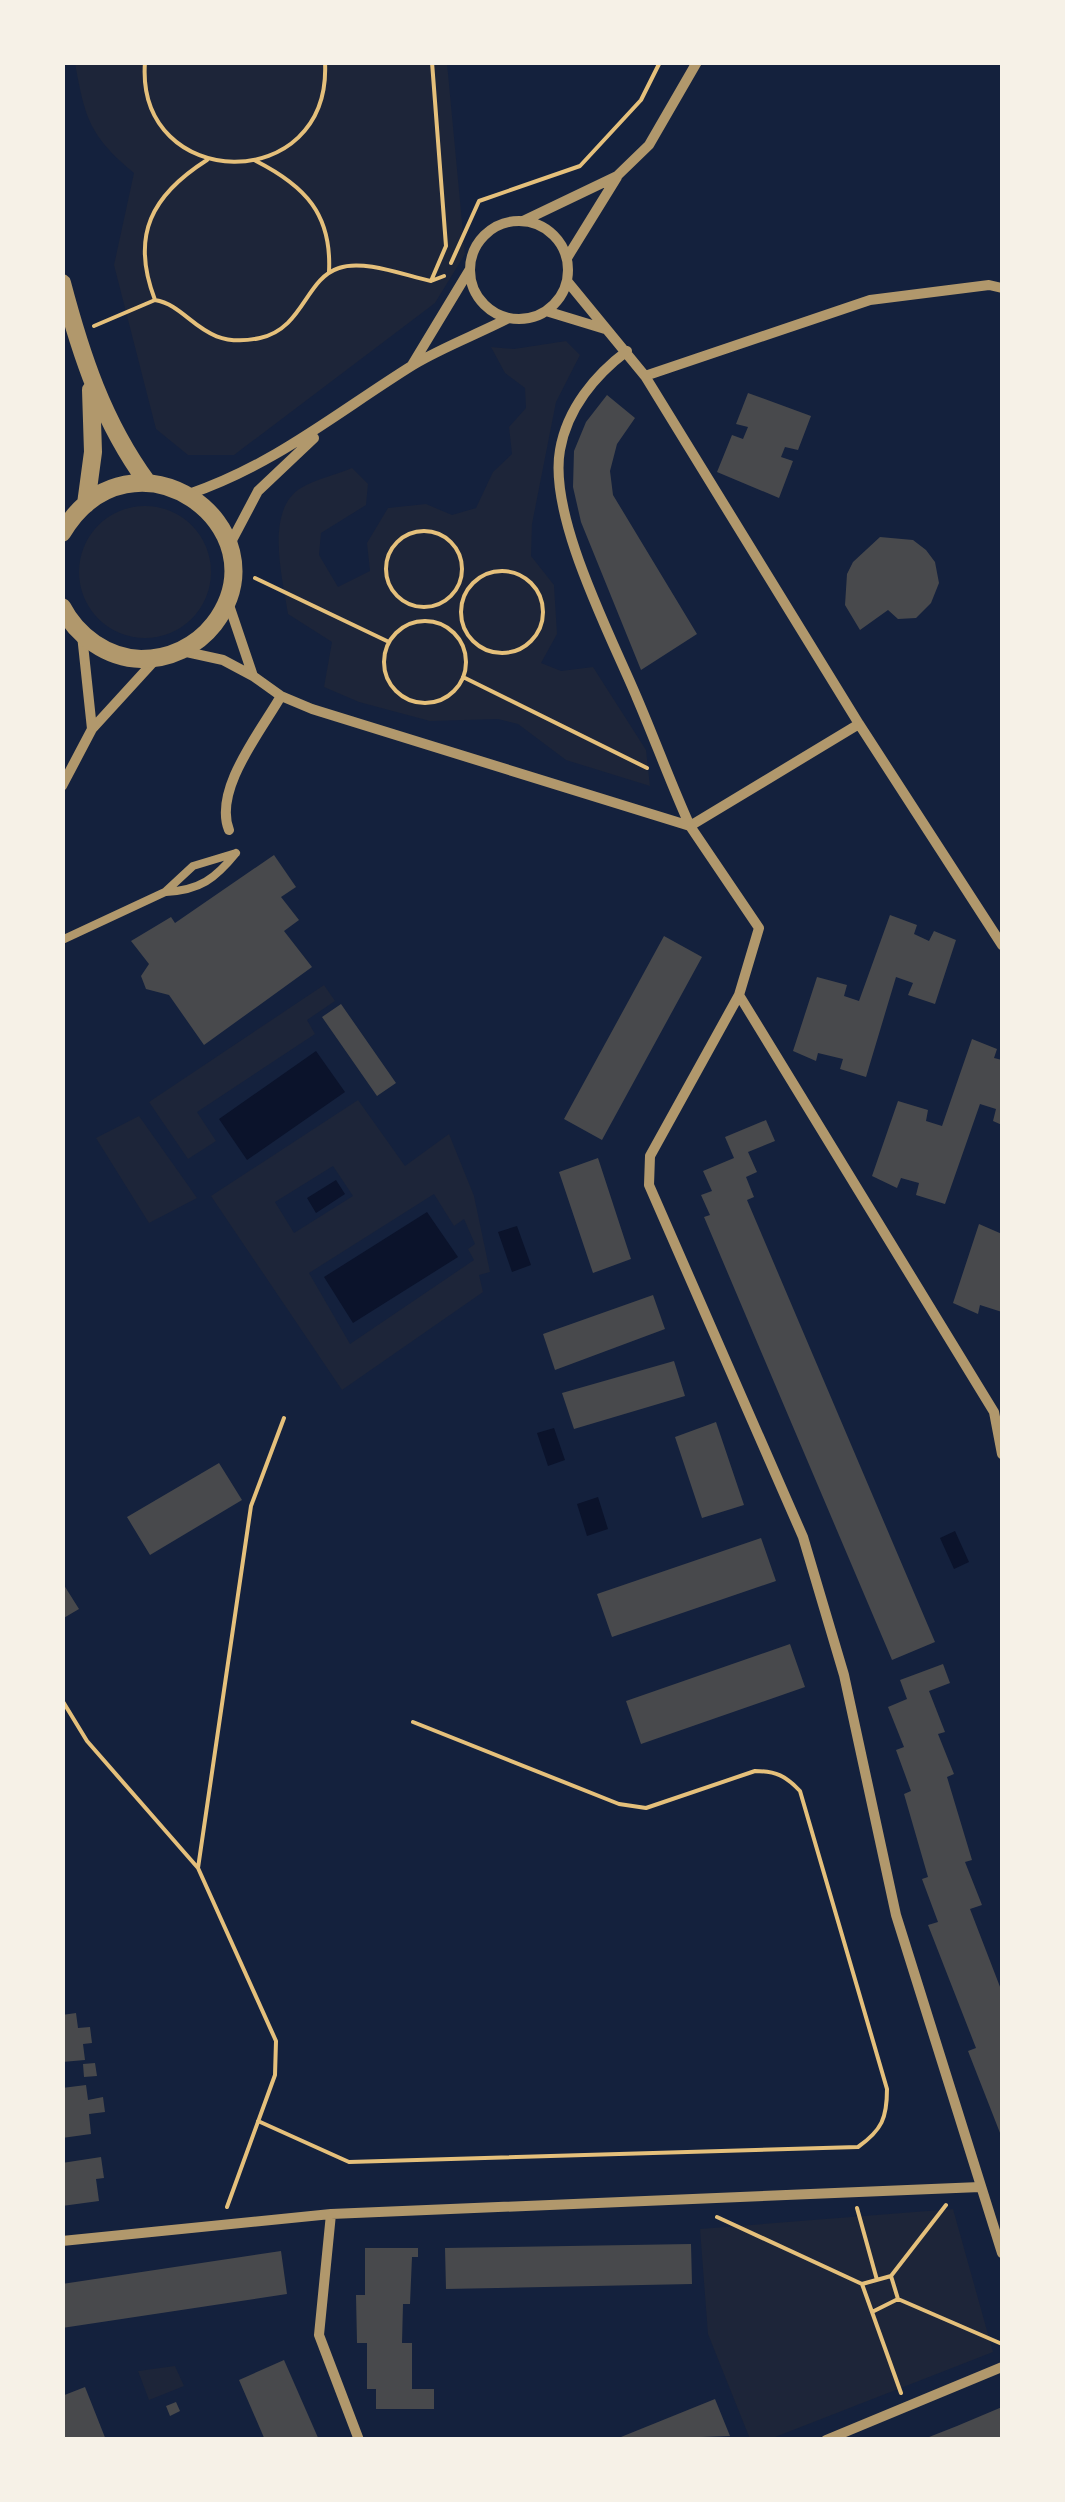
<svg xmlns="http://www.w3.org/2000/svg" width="1065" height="2502" font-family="Overpass,sans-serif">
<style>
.green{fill:#1d2539;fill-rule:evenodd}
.water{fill:#0b132b}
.building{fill:#48494c}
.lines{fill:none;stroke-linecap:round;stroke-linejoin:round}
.path{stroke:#e5c07b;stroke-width:4}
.service{stroke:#b1986c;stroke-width:8}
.minor{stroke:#b1986c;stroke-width:10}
.tertiary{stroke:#b1986c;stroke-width:18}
</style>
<rect width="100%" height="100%" fill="#14213d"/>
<path class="green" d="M75 63H447L465 254 435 303 234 455H188L156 429 114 265 134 173C90 136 85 119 75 63Z
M566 341 580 355 556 402 532 524 531 556 554 585 557 634 541 663 561 671 593 667 646 750 650 786 566 760 518 724 498 719 430 721 359 702 324 687 332 642 288 614C283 580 264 510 301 488 316 479 336 475 352 468L368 484 366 505 321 533 319 555 338 587 370 571 367 543 388 508 426 504 452 515 476 508 493 472 512 454 509 427 526 408 525 388 505 373 491 347 514 349Z
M79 572a66 66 0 1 1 132 0a66 66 0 1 1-132 0Z
M324 985 335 1001 307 1020 315 1034 197 1112 216 1141 188 1159 149 1102Z
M358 1100 405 1166 449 1134 474 1196 490 1272 479 1275 483 1292 342 1390 211 1196ZM333 1166 353 1196 294 1233 275 1202ZM434 1194 454 1226 464 1219 475 1244 468 1249 474 1260 350 1344 309 1273Z
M139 1116 197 1198 149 1223 96 1138Z
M953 2209 993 2352 770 2439H750L708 2334 700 2229Z
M175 2366 184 2386 149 2400 138 2371Z"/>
<path class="water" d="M316 1051 345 1092 247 1160 219 1119Z
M336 1180 345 1194 316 1213 307 1198Z
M427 1212 458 1257 353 1323 324 1277Z
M517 1226 531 1265 512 1272 498 1232Z
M554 1428 565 1460 548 1466 537 1433Z
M598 1497 608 1529 587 1536 577 1504Z
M955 1531 969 1562 954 1569 940 1538Z"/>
<path class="building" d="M748 393 811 416 798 450 785 447 781 457 793 461 779 498 717 472 732 435 743 439 748 427 736 424Z
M607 395 635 418 617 444 610 471 613 495 697 634 641 670 581 522 573 487 574 451 586 422Z
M880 537 913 540 926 550 935 562 939 583 931 603 916 618 898 619 888 610 860 630 845 605 847 574 853 562Z
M274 855 296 887 281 897 299 920 284 931 312 967 204 1045 169 995 146 989 141 976 149 964 131 941 171 917 175 923Z
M890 915 917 925 914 934 929 941 934 931 956 940 935 1004 908 995 913 983 896 977 866 1077 840 1069 843 1059 818 1053 816 1061 793 1051 817 977 847 985 844 996 859 1001Z
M664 936 702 957 602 1140 564 1119Z
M341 1004 396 1083 377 1096 322 1017Z
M972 1039 997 1049 994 1058 1002 1060V1125L993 1121 996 1109 980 1104 945 1204 916 1195 919 1183 901 1178 897 1188 872 1176 898 1101 928 1110 926 1121 942 1126Z
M766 1120 775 1141 748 1152 757 1172 746 1177 754 1197 747 1200 935 1642 892 1660 704 1217 710 1215 701 1195 712 1191 703 1171 734 1158 725 1137Z
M598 1158 631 1259 593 1273 559 1172Z
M979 1224 1002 1234V1312L980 1305 978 1314 953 1303Z
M653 1295 665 1329 555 1370 543 1334Z
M674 1361 685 1396 574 1429 562 1393Z
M716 1422 744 1505 702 1518 675 1437Z
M219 1463 242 1500 150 1555 127 1517Z
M761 1538 776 1581 612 1637 597 1594Z
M62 1582 79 1609 62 1619Z
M790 1644 805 1687 641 1744 626 1701Z
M943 1664 950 1683 929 1691 945 1732 938 1734 954 1774 947 1777 972 1860 965 1862 982 1905 970 1909 1002 1992V2138L968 2051 976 2048 928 1925 938 1922 922 1879 928 1877 904 1794 911 1791 896 1750 904 1747 888 1707 907 1699 900 1680Z
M76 2013 78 2028 90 2027 92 2043 83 2044 85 2060 62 2062V2015Z
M95 2063 97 2076 84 2077 83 2064Z
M86 2085 88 2100 103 2097 105 2112 89 2114 91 2134 62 2138V2088Z
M101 2157 104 2178 96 2179 99 2201 62 2206V2163Z
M691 2244 692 2284 446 2289 445 2248Z
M365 2248H418V2257H412L410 2304H403L402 2343H412V2389H434V2409H376V2389H367V2343H357L356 2295H365Z
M281 2251 287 2294 62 2328V2284Z
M284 2360 319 2440H265L239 2380Z
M85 2387 106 2440H62V2396Z
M715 2399 730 2436 616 2440V2439Z
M176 2402 180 2411 170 2416 166 2406Z
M1002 2407V2440L924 2439 957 2426Z"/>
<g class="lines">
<path class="path" d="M145 62C135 193 332 197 325 62
M361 62H363
M256 161C305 186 332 214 329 272
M451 263 479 201 580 166 641 100 660 62
M431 281 446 246 432 62
M155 300C130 235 152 195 207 160
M94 326 155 300C191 306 200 351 260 338 304 328 305 279 339 268 364 259 406 276 431 281L444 276
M386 569a38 38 0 1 1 76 0a38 38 0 1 1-76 0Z
M461 612a41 41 0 1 1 82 0a41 41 0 1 1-82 0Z
M255 578 389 642
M384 662a41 41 0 1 1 82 0a41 41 0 1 1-82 0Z
M463 677 647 768
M62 1700 87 1741 198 1868 276 2041 275 2075 227 2207
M198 1868 251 1506 284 1418
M258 2121 349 2162 858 2147C882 2130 887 2118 887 2089L800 1791C786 1776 776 1771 755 1771L646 1808 619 1804 413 1722
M857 2208 877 2280
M717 2217 862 2284
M891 2276 946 2205
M872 2312 898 2299
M901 2393 862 2284 891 2276 898 2299 1002 2344"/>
<path class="service" d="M166 892C200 890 215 879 236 853
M62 940 165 892 193 866 236 853"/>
<path class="minor" d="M523 221 617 176 649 145 697 62
M470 270a49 49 0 1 1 98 0a49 49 0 1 1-98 0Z
M567 258 617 177
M567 281 645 376 859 724 1002 945
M546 311 605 329
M627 351C595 375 567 409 560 450 548 516 611 636 637 698 655 740 671 784 690 826L859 724
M412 365 470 269
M645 376 870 300 989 285 1002 288
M189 494C276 464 336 413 413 365 443 347 478 334 509 318
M229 546 258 491 314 438
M82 635 92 729
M182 651 223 660 253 676 227 599
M253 676 281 696 312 709 690 826 759 928 739 995 650 1156 649 1185 803 1537 844 1675 896 1915 1002 2253
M62 786 92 729 156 659
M229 830C213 790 261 731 281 696
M739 995 994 1412 1002 1454
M331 2214 319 2335 359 2440
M62 2241 331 2214 980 2187
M826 2440 1002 2367"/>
<path class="tertiary" d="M62 283C81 355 103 422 147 482
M86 504 93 452 91 390
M62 533C131 417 288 526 214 624 196 647 169 659 141 659 107 658 77 636 62 607"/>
</g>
<rect width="1065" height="2502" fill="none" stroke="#f6f1e7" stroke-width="130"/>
</svg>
